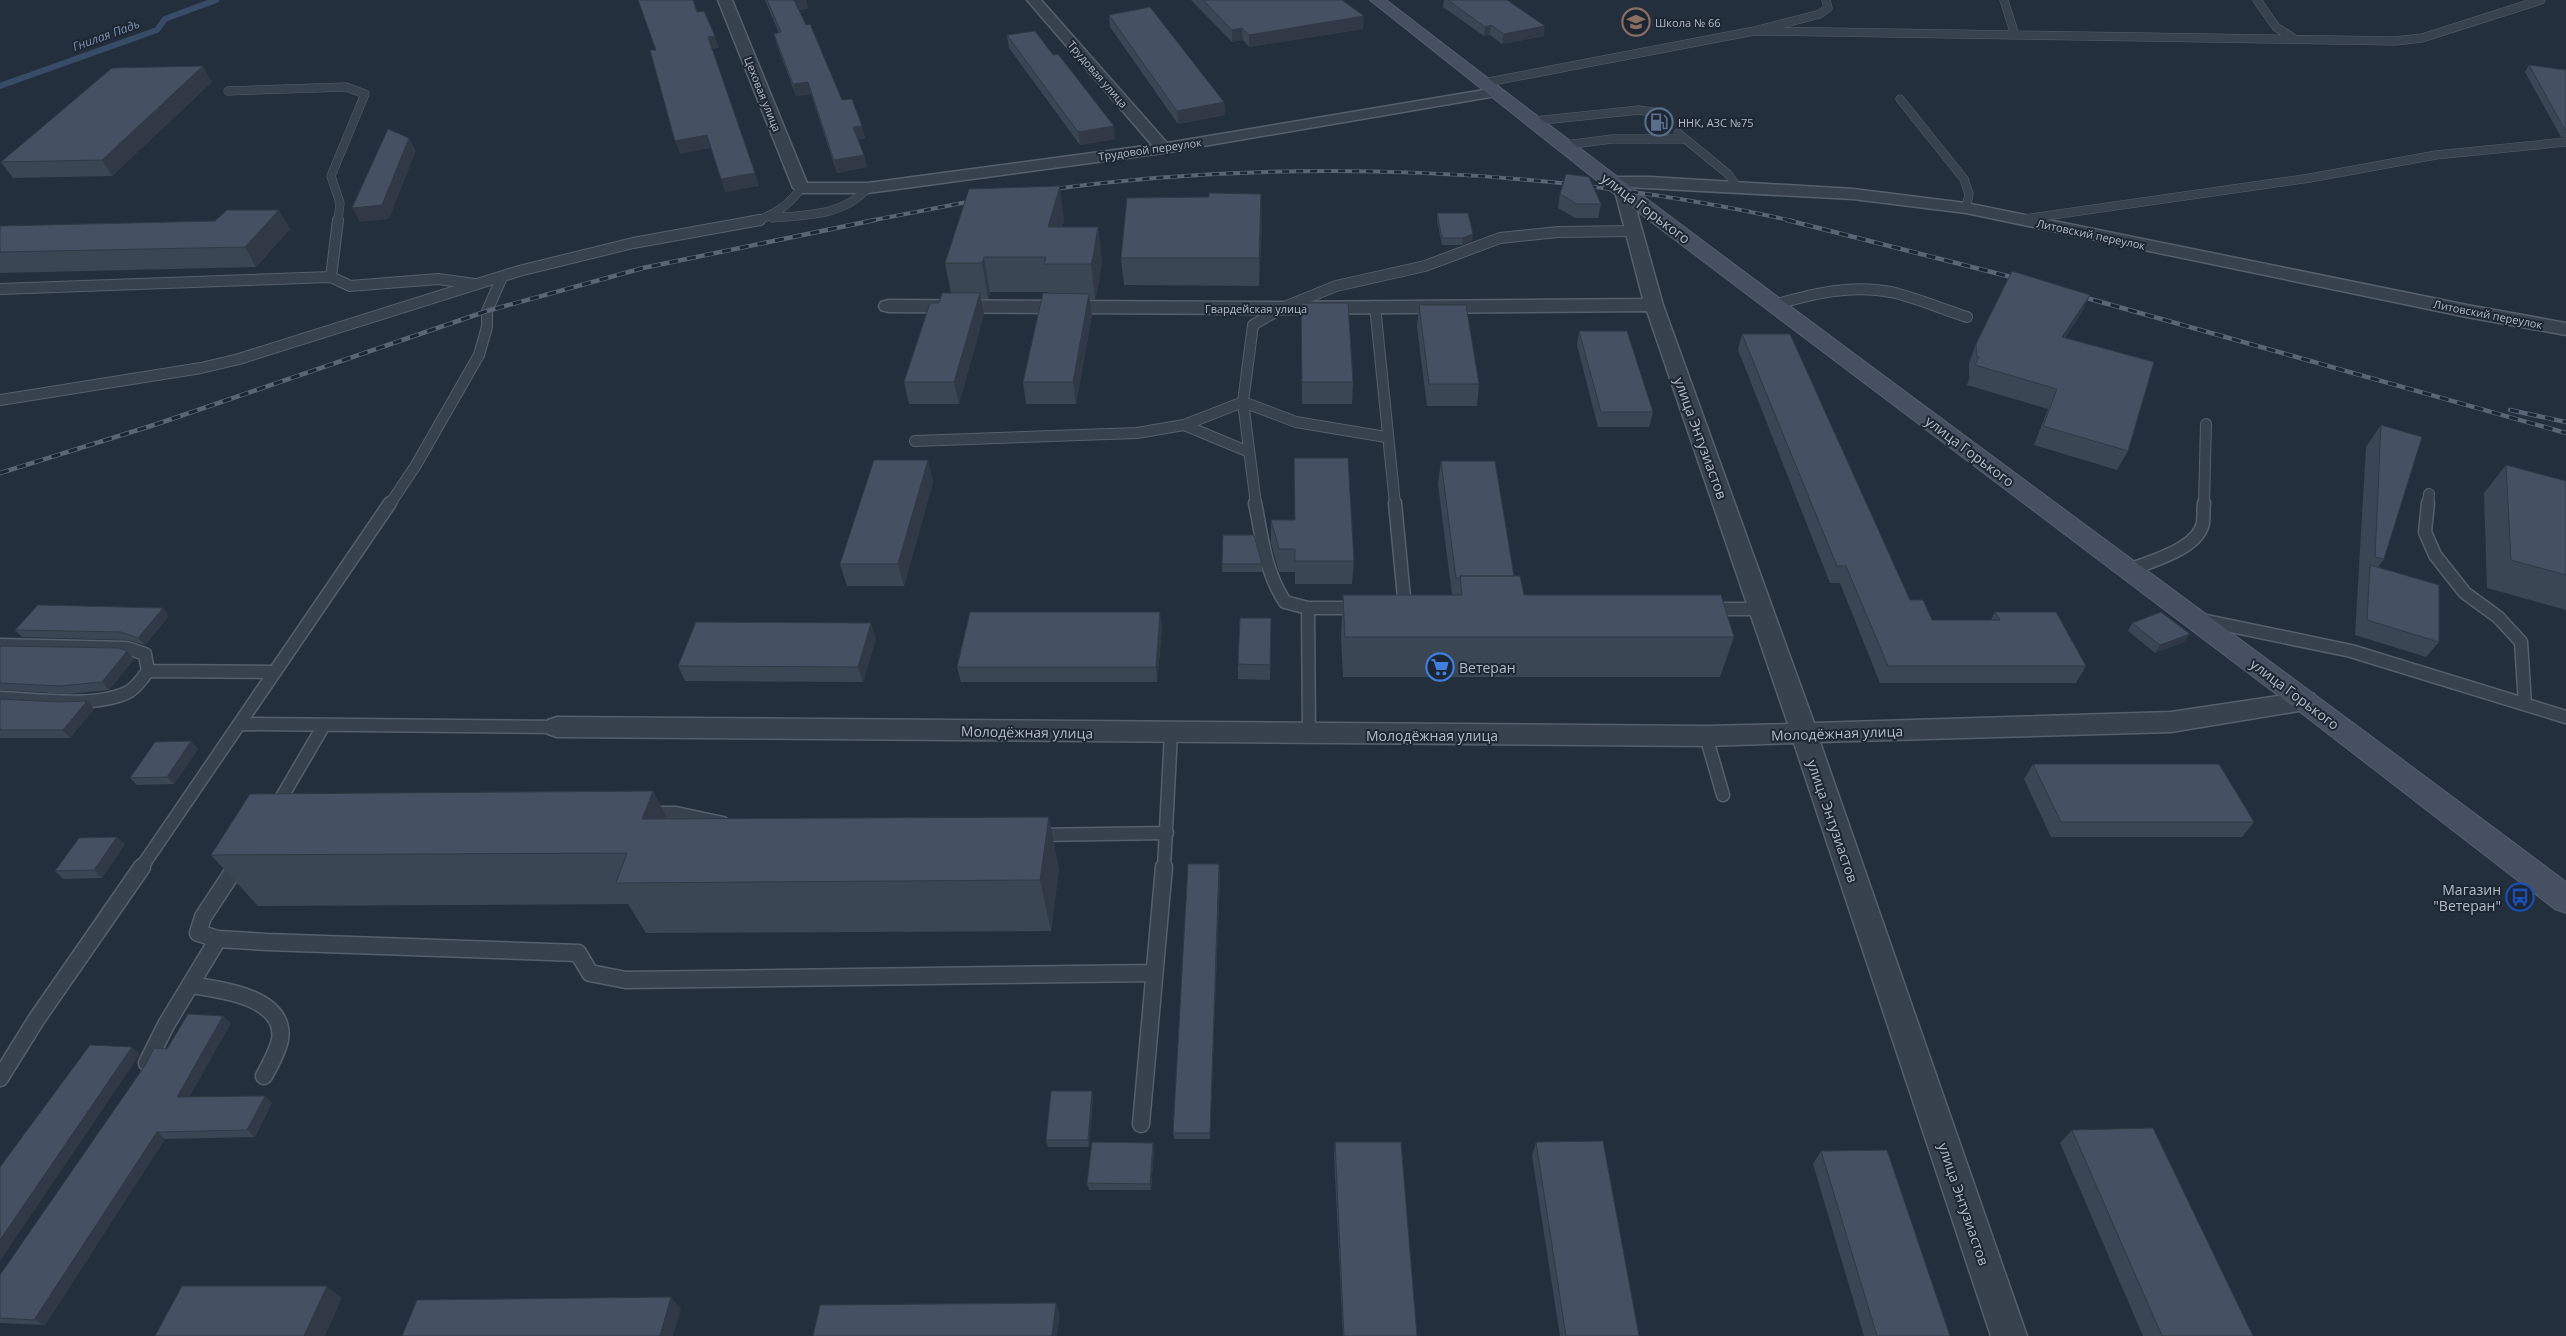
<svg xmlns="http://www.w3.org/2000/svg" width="2566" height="1336" font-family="'Open Sans',sans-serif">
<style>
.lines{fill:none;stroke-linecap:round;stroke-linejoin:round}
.stream{stroke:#394c67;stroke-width:6}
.service-far3-casing{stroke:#565f6c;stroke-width:9}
.service-far2-casing{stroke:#565f6c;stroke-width:12}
.service-far1-casing{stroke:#565f6c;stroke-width:15}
.service-casing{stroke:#565f6c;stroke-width:19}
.minor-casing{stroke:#565f6c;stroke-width:3}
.secondary-casing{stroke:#565f6c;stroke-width:2}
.service-far3{stroke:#38414e;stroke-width:8}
.service-far2{stroke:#38414e;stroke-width:10}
.service-far1{stroke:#38414e;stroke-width:12}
.service{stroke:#38414e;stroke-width:16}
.minor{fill:#38414e;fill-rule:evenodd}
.secondary{fill:#465061;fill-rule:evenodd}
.rail-far1-casing{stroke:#5a6575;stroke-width:4}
.rail-casing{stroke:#5a6575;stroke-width:4.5}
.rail-far1{stroke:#1d2633;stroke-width:2.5;stroke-dasharray:7;stroke-linecap:butt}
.rail{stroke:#1d2633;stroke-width:3;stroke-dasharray:9;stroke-linecap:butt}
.wall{fill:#3b4654}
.shaded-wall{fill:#303945}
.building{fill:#455162;stroke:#303945}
.labels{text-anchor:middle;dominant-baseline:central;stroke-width:4;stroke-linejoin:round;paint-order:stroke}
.far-poi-label{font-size:11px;fill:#b4bcc9;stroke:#1d2633;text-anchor:start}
.far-street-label{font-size:11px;fill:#b4bcc9;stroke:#1d2633}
.far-water-label{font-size:12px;font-style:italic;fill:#7c92b1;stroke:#1d2633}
.street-label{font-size:14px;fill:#b4bcc9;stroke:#1d2633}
.poi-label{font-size:14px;fill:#b4bcc9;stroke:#1d2633;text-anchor:start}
</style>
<rect width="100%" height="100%" fill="#242f3e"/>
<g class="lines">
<path class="stream" d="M0 86 157 30 165 19 216 0"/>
<g class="service-far3-casing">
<path id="service-far3" d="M2004 0 2015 35
M2257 0 2276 27 2293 38
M1754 31 2395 41 2422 38 2541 0
M1483 83 1754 31 1820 14 1828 8 1826 0
M228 91 346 87 365 94 331 176 340 203 338 221
M1900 99 1964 179 1969 194 1966 208
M1534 121 1639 110 1652 112
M1678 133 1728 174 1738 188
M1565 145 1612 139H1684
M772 218C807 215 843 216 868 188
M2024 219 2310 178 2436 155 2566 142
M756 221C776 214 789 205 801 188"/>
</g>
<g class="service-far2-casing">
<path id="service-far2" d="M331 277 338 220
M0 289 331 277 350 286 438 279 475 284
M1774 305C1811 294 1852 284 1891 292 1917 298 1942 309 1967 317
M1375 306 1395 504
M0 400 201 368 239 359 519 271 633 243 760 220
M1184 425 1249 452
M915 441 1137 433 1184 425 1243 402 1296 422 1386 437
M390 504 416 465 479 355 487 327V311L502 277
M1256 504 1243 402 1253 325 1282 308 1336 286 1425 266 1500 238 1558 232 1634 231
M2204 504 2206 424
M2428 504 2429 494"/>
</g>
<g class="service-far1-casing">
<path id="service-far1" d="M1255 503C1262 537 1265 572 1285 602L1308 608
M1395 503 1405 608
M2428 503 2425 532 2435 555 2465 593 2498 617 2521 642 2525 704
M2129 570C2151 561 2198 549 2203 523 2204 516 2203 509 2204 503
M1707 609H1762
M2202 620 2351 651 2566 717
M0 645 127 648 145 654 148 671 275 672
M0 698C36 699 98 709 130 691 137 686 143 678 148 671
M241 724 557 727
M1309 734 1308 608H1357
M1706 736 1723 795
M276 807 324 725
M647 813H676L723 823
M1036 835 1167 833
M141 868 390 503
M236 868 239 863
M1164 868 1171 733"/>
</g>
<g class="service-casing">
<path id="service" d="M236 867 203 917 198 933 218 939 267 942 578 953 590 973 626 980 1153 973
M190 985C219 989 287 997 280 1040 277 1053 270 1065 264 1076
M147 1063 166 1025 218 939
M0 1078 36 1020 142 867
M1141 1124 1164 867"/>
</g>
<g class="minor-casing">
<path id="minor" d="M718 0H732L807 183H868L1152 145 1027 0H1041L1167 143 1496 88 1503 92 1496 96 1163 153 868 193H801L793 188Z
M1610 177H1650L1853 189 1966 203 2467 305 2566 323V335L2467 317 1966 213 1853 199 1627 187 1631 191 1663 305 1814 723 2171 712 2305 692 2314 694 2318 701 2314 708 2305 710 2171 732 1820 742 2027 1336H1991L1794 743 1706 746 557 737 548 734 544 727 548 720 557 717 1706 726 1788 724 1647 311 1282 314 888 312 881 310 879 306 881 302 888 300 1282 302 1643 299 1615 191 1619 187 1604 186 1602 182Z"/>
</g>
<g class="secondary-casing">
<path id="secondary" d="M1370 0H1386C1775 301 2173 587 2566 882V913L2555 909 2295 708 1604 186Z"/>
</g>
<use href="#service-far3" class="service-far3"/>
<use href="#service-far2" class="service-far2"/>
<use href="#service-far1" class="service-far1"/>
<use href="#service" class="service"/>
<use href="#minor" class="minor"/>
<use href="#secondary" class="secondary"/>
<g class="rail-far1-casing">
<path id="rail-far1" d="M1045 190C1289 157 1552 167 1793 221
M869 221 978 200"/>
</g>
<g class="rail-casing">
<path id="rail" d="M1787 220 2023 280
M2076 295 2566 433
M2510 410 2566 422
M0 473 157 424 487 311 643 268 875 220"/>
</g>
<use href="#rail-far1" class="rail-far1"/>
<use href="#rail" class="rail"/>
</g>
<path class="wall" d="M765 0H806L808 9 799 10 842 100 862 126 865 138 858 140 864 155 867 167 837 173 811 94 796 96 777 45 774 34 779 33Z
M1191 0H1342L1363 29 1249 47 1243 40 1232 42Z
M1444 0H1507L1544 36 1502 44 1490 35 1484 36 1443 7Z
M1109 15 1224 102 1225 115 1178 124 1110 27Z
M1007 35 1053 55 1114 126 1115 139 1080 145 1009 48Z
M2529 65 2566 70V137H2561L2525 72Z
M212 82 112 176 13 178 1 162Z
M1560 194 1601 204 1598 218H1575L1558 208Z
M1437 213 1472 241 1462 245H1442L1437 220Z
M1064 221 1062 227H1098L1102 262 1097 292 1095 299H1090L1092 315 1076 404H1026L1023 382 1048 292H990L988 299H981L984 314 959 404H909L904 382 939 303 951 293 945 263Z
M1262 221 1259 286 1124 285 1121 258Z
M0 226 290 229 256 267 0 273Z
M2090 295 2081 314 2065 338 2128 451 2117 470 2034 445 2048 409 1967 385 1970 376H1969V363L1976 344Z
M1301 303 1353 382 1352 404H1302Z
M1419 305 1479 384 1477 406H1427L1417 327Z
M1579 331 1653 412 1649 427H1598L1577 345Z
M1742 334 1910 600 1932 620H1991L1995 612 2086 666 2076 683H1880L1840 583H1830L1738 350Z
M2381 425 2384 559 2378 567 2439 642 2426 657 2355 635 2366 447Z
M928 460 933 482 904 586H847L840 564Z
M1441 461 1514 576 1524 595 1734 637 1720 677H1343L1341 636 1343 595H1452L1438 484Z
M2506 465 2566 481V610L2487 588 2484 493Z
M1271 520 1354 561 1352 584H1295V572H1279L1271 543Z
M1222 564H1262V572H1222Z
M169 616 145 645 127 640 22 637 15 630Z
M1271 618 1270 680 1238 679V664Z
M2132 623 2184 642 2155 653 2128 631Z
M1162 627 1157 682H961L957 667Z
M876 639 863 682 685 681 678 666Z
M0 646 134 659 109 690 67 694 0 690Z
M0 699 59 702 87 701 94 709 70 738H0Z
M198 749 174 784 137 785 130 778Z
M2033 764 2254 822 2242 837H2051L2024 779Z
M667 819 1059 868 1051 931 646 933 628 904 258 906 211 855Z
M125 844 102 878 63 879 55 871Z
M1220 872 1210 1139H1174L1173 1133Z
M223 1016 231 1023 189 1097 265 1096 272 1103 255 1137 165 1139 45 1325 0 1323V1275L167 1049Z
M1092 1091 1093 1097 1089 1147H1048L1046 1140Z
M2072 1130 2253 1336H2143L2060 1143Z
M1335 1142 1417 1336H1343L1334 1156Z
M1536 1142 1639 1336H1560L1532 1156Z
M1154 1149 1151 1190H1089L1087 1183Z
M1821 1151 1950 1336H1864L1813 1164Z"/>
<path class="shaded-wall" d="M794 0H806L808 9 796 10Z
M1364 16 1363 29 1249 47V35Z
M1491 25 1490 35 1484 36 1485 27Z
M1545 26 1544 36 1502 44 1504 34Z
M1242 28 1243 40 1232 42V30Z
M715 36 719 48 712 49 708 37Z
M203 66 212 82 112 176 102 160Z
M808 82 811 94 796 96 793 84Z
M1224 102 1225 115 1178 124 1177 111Z
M862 126 865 138 856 140 853 127Z
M1114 126 1115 139 1080 145 1078 132Z
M707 135 711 148 680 154 675 141Z
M409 138 416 151 389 219 360 222 352 208Z
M864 155 867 167 837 173 834 160Z
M755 173 759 186 725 192 721 179Z
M1060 186 1064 221 1053 262 1048 227Z
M1261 194 1262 221 1259 286V258Z
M279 210 290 229 256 267 245 247Z
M1098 227 1102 262 1097 292 1095 299 1091 264Z
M1473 234 1472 241 1462 245 1463 238Z
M984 257 990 292 988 299 982 263Z
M980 293 984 314 959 404 954 382Z
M1089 294 1092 315 1076 404 1073 382Z
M2090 295 2081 314 2053 356 2062 337Z
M928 460 933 482 904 586 898 564Z
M163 608 169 616 145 645 138 638Z
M1160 612 1162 627 1157 682 1156 667Z
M1271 618V633L1270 680V665Z
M871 623 876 639 863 682 858 667Z
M2190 634 2184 642 2155 653 2160 645Z
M127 651 134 659 109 690 102 682Z
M87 701 94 709 70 738 63 730Z
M191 741 198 749 174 784 167 777Z
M653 791 680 843 642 819Z
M1049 817 1059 868 1051 931 1040 880Z
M117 837 125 844 102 878 94 870Z
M1219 864 1220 872 1210 1139V1133Z
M223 1016 231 1023 185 1104 177 1097Z
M132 1047 140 1054 0 1261V1240Z
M1092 1091 1093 1097 1089 1147 1088 1140Z
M265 1096 272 1103 255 1137 247 1130Z
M157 1132 165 1139 45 1325 34 1320Z
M1153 1143 1154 1149 1151 1190 1150 1184Z
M327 1286 342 1298 325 1336H304Z
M671 1297 681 1309 673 1336H660Z
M1056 1303 1060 1315 1057 1336H1052Z"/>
<path class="building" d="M638 0H693L697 12 704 11 715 36 708 37 755 173 721 179 707 135 675 141 650 50H656Z
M767 0H794L806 25 810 24 842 100 852 99 862 126 853 127 864 155 834 160 808 82 793 84 774 34 781 32Z
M1203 0H1342L1364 16 1249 35 1242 28 1232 30Z
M1448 0H1507L1545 26 1504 34 1491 25 1485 27Z
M1150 7 1224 102 1177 111 1109 15Z
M1035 31 1053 55 1058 54 1114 126 1078 132 1007 35Z
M2529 65 2566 70V130H2565Z
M203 66 102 160 1 162 112 68Z
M388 129 409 138 382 205 352 208Z
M1566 174 1589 177 1601 204H1577L1560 194Z
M1060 186 1048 227H1098L1093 257 1091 264H1044L1046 257H984L982 263H945L969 189Z
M1209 193 1261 194 1259 258H1121L1127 198 1209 197Z
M227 210H279L245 247 0 252V226L215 221Z
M1437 213H1468L1473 234 1463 238H1442Z
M2012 271 2090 295 2062 337 2154 362 2128 451 2043 426 2057 389 1975 365 1979 357H1977L1976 344Z
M942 293H980L954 382H904L930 303H939Z
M1043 293 1089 294 1073 382H1023Z
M1301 303H1348L1353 382H1302Z
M1419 305H1466L1479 384H1429Z
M1579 331H1627L1653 412H1601Z
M1742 334H1790L1910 600H1923L1932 620H2000L1995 612H2056L2086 666H1888L1846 566H1837Z
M2381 425 2422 437 2384 559 2375 557Z
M1294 458H1348L1354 561H1295V549H1279L1271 520H1295Z
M874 460H928L898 564H840Z
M1441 461H1495L1514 576H1460V578H1456Z
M2506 465 2566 481V575L2511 560Z
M1223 535H1254L1262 564H1222Z
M2370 565 2439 585V642L2367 620Z
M1460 576H1520L1524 595H1721L1734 637H1345L1343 595H1462Z
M38 605 163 608 138 638 121 632 15 630Z
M970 612H1160L1156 667H957Z
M2161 612 2190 634 2160 645 2132 623Z
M1240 618H1271L1270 665 1238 664Z
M696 622 871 623 858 667 678 666Z
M0 646 119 648 127 651 102 682 59 686 0 683Z
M0 699 59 702 87 701 63 730H0Z
M191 741 167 777 130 778 155 742Z
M2033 764H2219L2254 822H2061Z
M653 791 642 819 1049 817 1040 880 616 883 627 853 211 855 250 794Z
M117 837 94 870 55 871 79 838Z
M1188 864H1219L1210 1133H1173Z
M188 1014 223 1016 177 1097 265 1096 247 1130 157 1132 34 1320 0 1318V1275L146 1064 154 1048 167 1049Z
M90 1045 132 1047 0 1240V1167Z
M1051 1091H1092L1088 1140H1046Z
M2153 1128 2253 1336H2162L2072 1130Z
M1603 1141 1639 1336H1566L1536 1142Z
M1092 1142 1153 1143 1150 1184 1087 1183Z
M1335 1142H1401L1417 1336H1344Z
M1887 1150 1950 1336H1877L1821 1151Z
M182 1286H327L304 1336H155Z
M671 1297 660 1336H402L417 1300Z
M1056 1303 1052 1336H813L820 1305Z"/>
<defs>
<g id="school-ring" transform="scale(1.4375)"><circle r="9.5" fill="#1d2633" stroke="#8d6e63" stroke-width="1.5"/><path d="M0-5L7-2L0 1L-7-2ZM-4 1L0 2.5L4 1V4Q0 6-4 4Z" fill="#8d6e63"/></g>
<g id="fuel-ring" transform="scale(1.4375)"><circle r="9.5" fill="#1d2633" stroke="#5c6f8a" stroke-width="1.5"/><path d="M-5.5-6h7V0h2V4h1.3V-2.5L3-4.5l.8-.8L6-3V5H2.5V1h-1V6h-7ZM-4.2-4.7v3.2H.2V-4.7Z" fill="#5c6f8a"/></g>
<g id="supermarket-ring" transform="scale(1.4375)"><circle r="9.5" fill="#1d2633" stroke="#3f7fe0" stroke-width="1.5"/><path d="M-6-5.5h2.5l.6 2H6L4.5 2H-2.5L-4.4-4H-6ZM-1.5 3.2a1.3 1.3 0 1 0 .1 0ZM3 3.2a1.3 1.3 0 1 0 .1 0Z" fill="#3f7fe0"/></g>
<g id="bus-ring" transform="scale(1.4375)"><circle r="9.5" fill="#1d2633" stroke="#1a4fb4" stroke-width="1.5"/><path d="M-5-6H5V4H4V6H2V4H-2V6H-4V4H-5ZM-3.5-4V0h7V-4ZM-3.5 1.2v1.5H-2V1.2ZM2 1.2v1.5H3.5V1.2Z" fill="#1a4fb4"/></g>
</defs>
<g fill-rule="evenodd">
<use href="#school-ring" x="1636" y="22"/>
<use href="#fuel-ring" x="1659" y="122"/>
<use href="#supermarket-ring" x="1440" y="667"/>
<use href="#bus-ring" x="2520" y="897"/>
</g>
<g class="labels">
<g class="far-poi-label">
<text x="1655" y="22">Школа № 66</text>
<text x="1678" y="122">ННК, АЗС №75</text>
</g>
<g class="far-street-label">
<text transform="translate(1098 74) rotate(49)">Трудовая улица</text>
<text transform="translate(763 94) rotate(68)">Цеховая улица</text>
<text transform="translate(1150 149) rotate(-8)">Трудовой переулок</text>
<text transform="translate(2091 234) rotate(12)">Литовский переулок</text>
<text x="1256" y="308">Гвардейская улица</text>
<text transform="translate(2488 314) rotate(11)">Литовский переулок</text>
</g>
<g class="far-water-label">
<text transform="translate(106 35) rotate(-20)">Гнилая Падь</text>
</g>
<g class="street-label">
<text transform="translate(1646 208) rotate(37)">улица Горького</text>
<text transform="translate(1701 438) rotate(70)">улица Энтузиастов</text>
<text transform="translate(1970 451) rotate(37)">улица Горького</text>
<text transform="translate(2295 694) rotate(37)">улица Горького</text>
<text transform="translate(1027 732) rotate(1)">Молодёжная улица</text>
<text transform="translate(1837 733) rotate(-2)">Молодёжная улица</text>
<text x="1432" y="735">Молодёжная улица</text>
<text transform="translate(1833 821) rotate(71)">улица Энтузиастов</text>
<text transform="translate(1964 1204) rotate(71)">улица Энтузиастов</text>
</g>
<g class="poi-label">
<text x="1459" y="667">Ветеран</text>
<text x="2501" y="889" text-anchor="end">Магазин<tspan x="2501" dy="16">"Ветеран"</tspan></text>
</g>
</g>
</svg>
